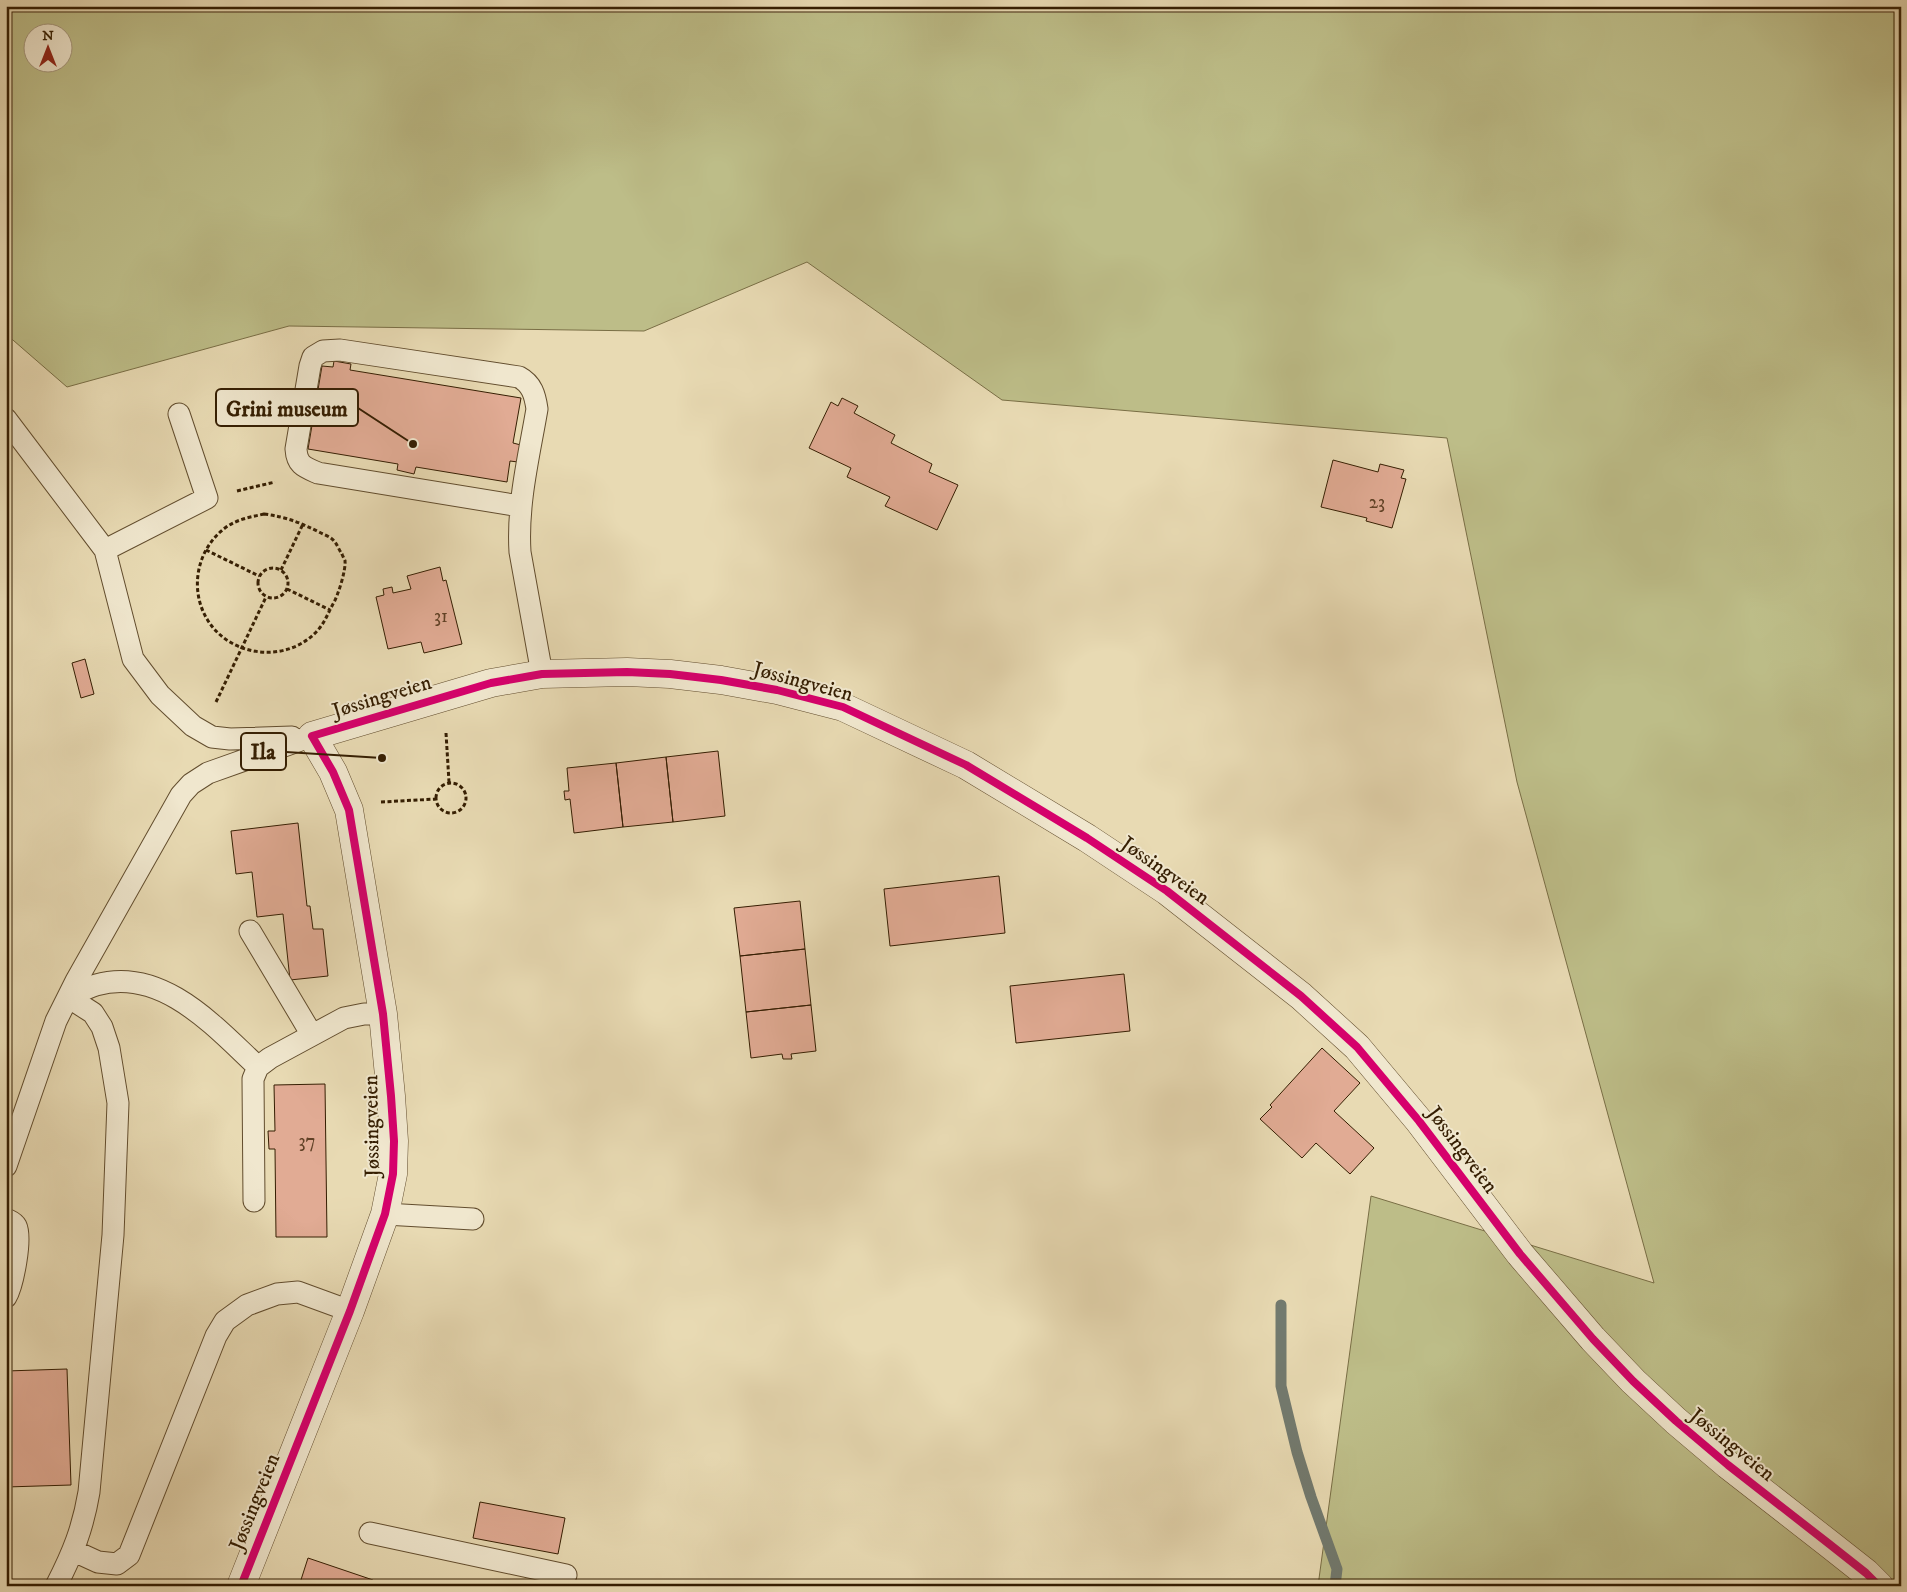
<svg xmlns="http://www.w3.org/2000/svg" width="1907" height="1592" font-family="'IM FELL DW Pica',serif">
<style>
.green{fill:#bdbd88;stroke:#796e45;fill-rule:evenodd}
.lines{fill:none;stroke-linecap:round;stroke-linejoin:round}
.stream{stroke:#727a6f;stroke-width:11}
.building{fill:#e1ab94;stroke:#351e02}
.service-casing{stroke:#624d2e;stroke-width:23}
.minor-casing{stroke:#624d2e;stroke-width:29}
.path{stroke:#351e02;stroke-width:3;stroke-dasharray:4 2.5;stroke-linecap:butt}
.service{stroke:#f0e7ce;stroke-width:21}
.minor{stroke:#f0e7ce;stroke-width:28}
.cycleway-casing{stroke:#f0e7ce;stroke-width:11}
.cycleway{stroke:#d6006c;stroke-width:8}
.labels{text-anchor:middle;dominant-baseline:central;stroke-width:4;stroke-linejoin:round;paint-order:stroke}
.number-label{font-size:19px;fill:#604126}
.street-label{font-size:21px;fill:#351e02;stroke:#f0e7ce}
.leader{fill:none;stroke:#351e02;stroke-width:2}
.callout-dot{fill:#351e02;stroke:#f0e7ce;stroke-width:2}
.callout{fill:#f0e7ce;stroke:#351e02;stroke-width:2}
.callout-label{font-size:22px;text-anchor:middle;font-weight:bold;fill:#351e02}
</style>
<rect width="100%" height="100%" fill="#e8dab3"/>
<filter id="stains"><feTurbulence type="fractalNoise" baseFrequency=".004" numOctaves="4"/><feColorMatrix values="0 0 0 0 .2 0 0 0 0 .09 0 0 0 0 .02 0 0 0 .5 -.17"/></filter>
<radialGradient id="worn" r=".72"><stop offset=".6" stop-color="#630" stop-opacity="0"/><stop offset="1" stop-color="#630" stop-opacity=".3"/></radialGradient>
<path class="green" d="M6 6H1901V1586H1318L1371 1196 1654 1283 1517 782 1447 438 1002 400 807 262 644 331 289 326 67 387 6 334ZM32 32H62V62H32Z"/>
<g class="lines">
<path class="stream" d="M1281 1305V1386L1297 1452 1311 1497 1337 1569 1335 1586"/>
</g>
<path class="building" d="M334 361 351 364 350 370 521 398 513 443 521 445 518 462 510 461 507 482 416 467 414 474 397 470 398 464 308 449 322 366 333 367Z
M842 398 858 406 854 413 895 435 891 443 932 464 929 472 958 485 937 530 885 506 890 497 847 477 851 468 809 448 831 402 838 406Z
M1333 460 1378 472 1380 464 1404 470 1401 478 1406 479 1392 528 1366 521 1367 518 1321 507Z
M440 567 443 581 446 580 462 644 424 653 421 642 388 649 376 597 384 595 383 589 392 587 393 593 411 589 407 576Z
M85 659 94 694 81 698 72 663Z
M718 751 725 816 673 822 666 757Z
M666 757 673 822 623 827 616 763Z
M616 763 623 827 574 833 570 799 565 800 564 791H569L567 768Z
M298 823 307 906H310L313 929H323L328 976 290 980 283 914 257 917 252 872 236 874 231 831Z
M999 876 1005 933 890 946 884 889Z
M800 901 805 949 740 956 734 908Z
M805 949 811 1005 746 1012 740 956Z
M1124 974 1130 1031 1016 1043 1010 986Z
M811 1005 816 1051 791 1054 792 1059H783L782 1054 751 1058 746 1012Z
M1322 1048 1360 1083 1334 1111 1374 1148 1350 1174 1316 1143 1302 1158 1260 1119 1272 1107 1270 1105Z
M325 1084 327 1237H276L275 1149H269L268 1131H275L274 1085Z
M67 1369 71 1485 6 1487V1371Z
M480 1502 565 1518 558 1554 473 1538Z
M308 1558 373 1580 371 1586H299Z"/>
<g class="lines">
<g class="service-casing">
<path id="service" d="M6 419 105 550 133 659 160 695 193 726 212 737 230 739 292 737
M520 506 318 473C304 467 297 465 296 449L310 366 313 357 323 351 340 350 519 377C532 384 535 395 537 409 529 456 517 504 520 552L542 674
M105 550 207 498 179 414
M250 931 312 1035
M68 997C77 993 86 988 96 985 162 966 215 1027 258 1067
M6 1166 56 1021 76 981 181 795 191 784 208 773 312 736
M254 1201 253 1079 258 1067 270 1058 344 1018 364 1014H383
M385 1214 473 1219
M6 1219C10 1221 14 1222 16 1226 22 1238 13 1285 6 1297
M370 1533 566 1575
M74 1551 98 1562 117 1564 129 1555 216 1336 225 1321 247 1305 277 1294 298 1292 350 1311
M56 1586C73 1553 83 1528 89 1492L113 1235 118 1103 109 1048 102 1027 93 1013 68 997"/>
</g>
<g class="minor-casing">
<path id="minor" d="M241 1586 350 1311 385 1214 393 1174 394 1141 391 1096 383 1014 349 810 333 772 312 736 491 683 542 674 627 672 670 674 721 680 777 690 843 707 966 765 1087 838 1167 891 1301 996 1357 1047 1419 1121 1520 1254 1593 1339 1633 1381 1676 1421 1728 1465 1828 1543 1866 1573 1879 1586"/>
</g>
<path class="path" d="M237 491 275 482
M264 514C287 517 301 523 321 533 325 535 331 537 334 541 337 544 339 550 342 554 342 555 345 560 345 561 346 570 338 596 333 604 328 613 325 622 318 630 288 664 230 658 207 619 189 589 197 549 225 528 237 519 251 517 264 514Z
M206 550 259 576
M258 583a15 15 0 1 1 30 0a15 15 0 1 1-30 0Z
M281 570 303 524
M287 589 330 610
M216 702 266 597
M446 733 449 782
M436 798a15 15 0 1 1 30 0a15 15 0 1 1-30 0Z
M381 802 436 799"/>
<use href="#service" class="service"/>
<use href="#minor" class="minor"/>
<g class="cycleway-casing">
<path id="cycleway" d="M241 1586 350 1311 385 1214 393 1174 394 1141 391 1096 383 1014 349 810 333 772 312 736 491 683 542 674 627 672 670 674 721 680 777 690 843 707 966 765 1087 838 1167 891 1301 996 1357 1047 1419 1121 1520 1254 1593 1339 1633 1381 1676 1421 1728 1465 1828 1543 1866 1573 1879 1586"/>
</g>
<use href="#cycleway" class="cycleway"/>
</g>
<g class="labels">
<g class="number-label">
<text x="1377" y="502">23</text>
<text x="441" y="616">31</text>
<text x="307" y="1141">37</text>
</g>
<g class="street-label">
<text transform="translate(803 682) rotate(15)">Jøssingveien</text>
<text transform="translate(382 697) rotate(-17)">Jøssingveien</text>
<text transform="translate(1165 871) rotate(35)">Jøssingveien</text>
<text transform="translate(372 1126) rotate(-91)">Jøssingveien</text>
<text transform="translate(1462 1150) rotate(53)">Jøssingveien</text>
<text transform="translate(1732 1445) rotate(39)">Jøssingveien</text>
<text transform="translate(255 1502) rotate(-68)">Jøssingveien</text>
</g>
</g>
<path class="leader" d="M413 444L358 408M382 758L286 752"/>
<g class="callout-dot">
<circle cx="413" cy="444" r="5"/>
<circle cx="382" cy="758" r="5"/>
</g>
<g class="callout">
<rect x="216" y="389" width="142" height="37" rx="5"/>
<rect x="241" y="733" width="45" height="37" rx="5"/>
</g>
<g class="callout-label">
<text x="287" y="416">Grini museum</text>
<text x="263" y="759">Ila</text>
</g>
<rect width="1907" height="1592" fill="none" stroke="#e8dab3" stroke-width="25"/>
<rect x="8" y="8" width="1892" height="1577" fill="none" stroke="#351e02" stroke-width="2.5"/>
<rect x="12" y="12" width="1882" height="1567" fill="none" stroke="#351e02"/>
<g transform="translate(48 48)"><circle r="24" fill="#f0e7ce" stroke="#a5977c"/>
<path d="M0-4L9 19L0 12L-9 19Z" fill="#8f2418"/>
<text y="-8" font-size="14" font-weight="bold" text-anchor="middle" fill="#351e02">N</text>
</g>
<rect width="100%" height="100%" filter="url(#stains)"/>
<rect width="100%" height="100%" fill="url(#worn)"/>
</svg>
